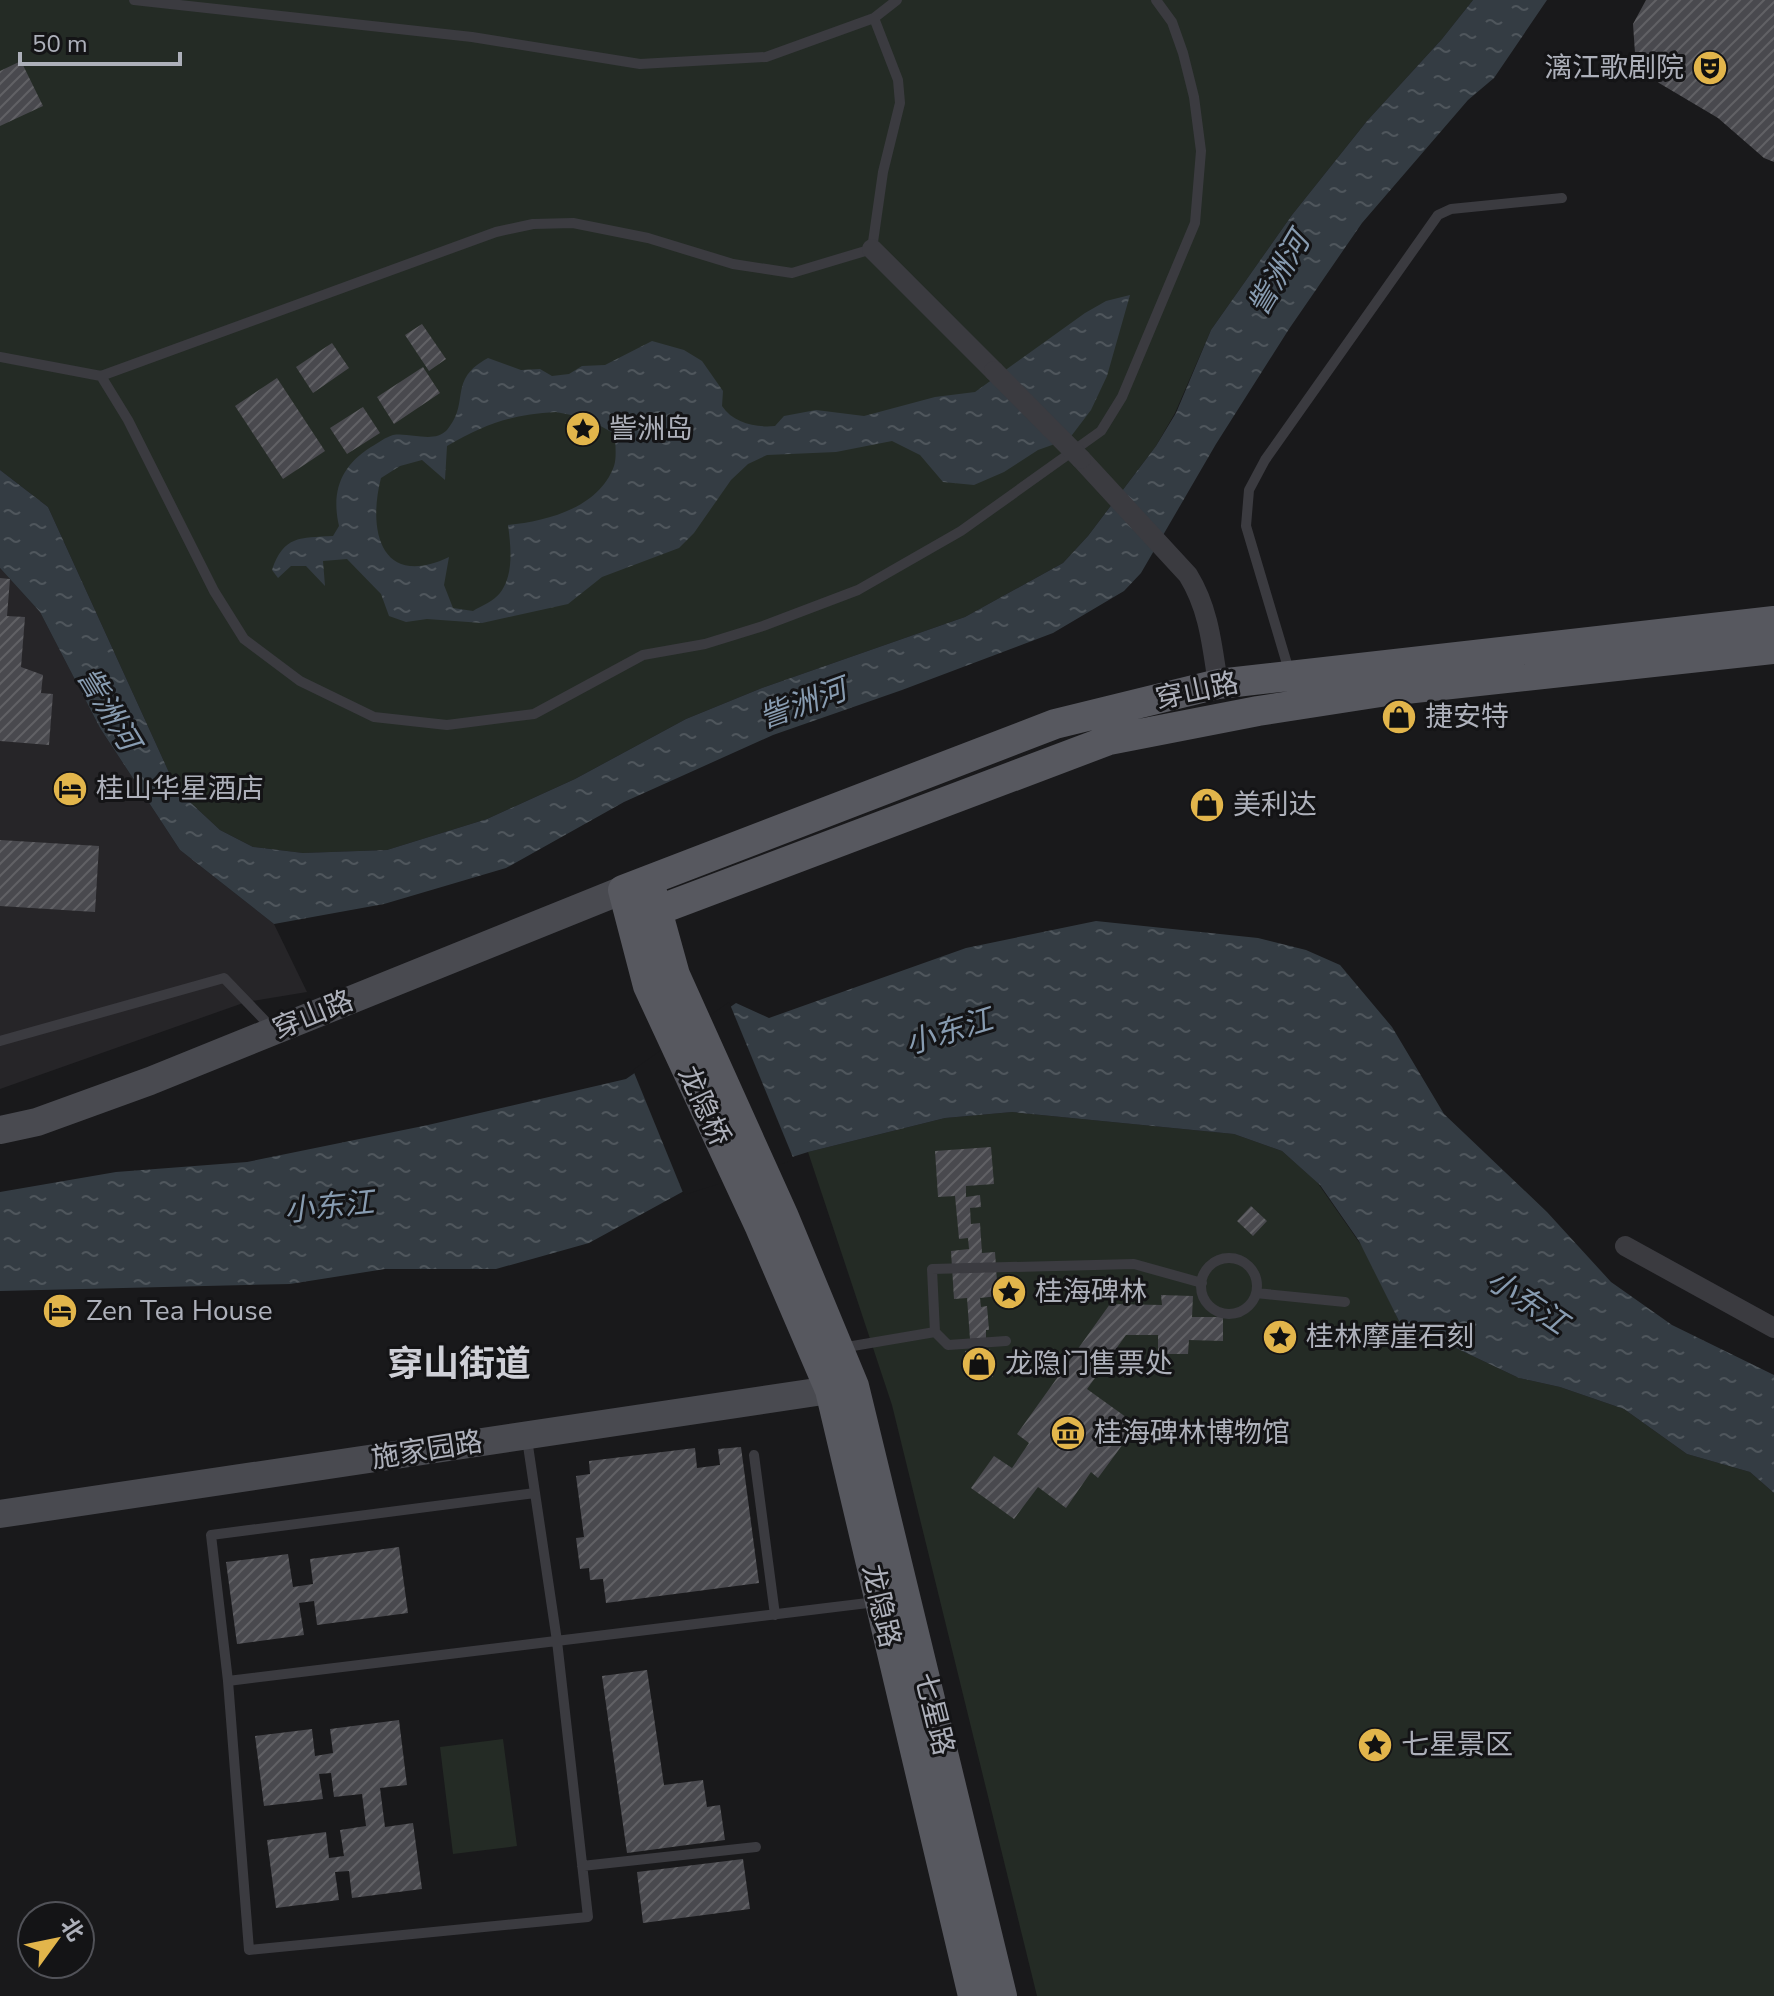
<svg xmlns="http://www.w3.org/2000/svg" width="1774" height="1996" font-family="'Nunito Sans','Noto Sans SC',sans-serif">
<style>
.built{fill:#262528}
.park{fill:#242b25}
.water{fill:url(#water-ripples);fill-rule:evenodd}
.pier{fill:#19191b}
.building{fill:url(#building-hatch)}
.lines{fill:none;stroke-linecap:round;stroke-linejoin:round}
.lane{stroke:#3b3b40;stroke-width:10}
.street{stroke:#3b3b40;stroke-width:20}
.secondary{stroke:#494a50;stroke-width:28}
.primary{stroke:#57585f;stroke-width:30}
.street-bridge{stroke:#3b3b40;stroke-width:20}
.labels{text-anchor:middle;dominant-baseline:central;stroke-width:6;stroke-linejoin:round;paint-order:stroke}
.poi-label{font-size:28px;fill:#adb0ba;stroke:#141416;text-anchor:start}
.street-label{font-size:28px;fill:#adb0ba;stroke:#141416}
.water-label{font-size:30px;font-style:italic;fill:#889cb1;stroke:#141416}
.district-label{font-size:36px;font-weight:bold;fill:#cecfd6;stroke:#141416}
</style>
<defs>
<pattern id="water-ripples" width="26" height="14" patternUnits="userSpaceOnUse" patternTransform="scale(2)"><rect width="26" height="14" fill="#343c43"/><path d="M2 4q2-2 4 0t4 0M15 11q2-2 4 0t4 0" fill="none" stroke="#4f565c"/></pattern>
<pattern id="building-hatch" width="6" height="6" patternUnits="userSpaceOnUse" patternTransform="scale(2)"><rect width="6" height="6" fill="#49494e"/><path d="M-1 1l2-2M0 6l6-6M5 7l2-2" fill="none" stroke="#616165"/></pattern>
</defs>
<rect width="100%" height="100%" fill="#19191b"/>
<path class="built" d="M0 568 40 612 100 728 180 850 274 924 307 992 246 1002 0 1089Z"/>
<path class="park" d="M0 0H1473L1442 39 1367 121 1292 215 1211 330 1175 413 1156 446 1088 536 1063 563 965 617 762 688 686 719 575 779 487 819 387 850 303 853 253 847 220 830 177 790 48 507 0 470Z
M1012 1112 1234 1134 1282 1151 1317 1182 1366 1252 1399 1321 1519 1378 1560 1387 1624 1409 1687 1454 1750 1472 1774 1493V1996H1037L892 1405 808 1152 945 1118Z
M503 1739 517 1846 453 1854 440 1747Z"/>
<path class="water" d="M1473 0H1547L1494 78 1468 100 1362 223 1289 329 1216 444 1141 573 1124 591 1053 633 902 690 773 735 624 802 506 868 384 904 274 924 180 850 100 728 40 612 0 568V470L48 507 177 790 220 830 253 847 303 853 387 850 487 819 575 779 686 719 762 688 965 617 1063 563 1088 536 1156 446 1176 413 1211 330 1292 215 1367 121 1442 39Z
M1130 295 1107 376 1091 410 1069 439 1038 450 1004 472 974 485 943 482 920 455 892 441 836 452 767 455 748 464 731 480 694 533 679 548 602 577 568 604 482 623 427 619 406 622 389 616 381 594 347 559 323 561 325 586 306 566H291L278 578 272 570C284 535 300 538 333 536L339 526C331 491 341 466 371 447 378 443 386 437 393 435 410 432 434 444 447 430 471 402 447 380 488 358L521 370 540 369 552 376 569 374 582 366 605 365 652 341 684 350 702 361 723 391 722 406C733 423 756 428 775 426L784 416 816 410 864 416 935 397 975 392 1085 313 1106 301ZM556 412 586 418 615 434C615 443 617 457 614 466 599 508 547 521 508 525 511 547 514 575 500 593 494 601 481 606 473 611L453 608 444 585 449 557C382 589 367 532 381 478L400 466 422 460 445 480 447 446C487 423 510 415 556 412Z
M1096 921 1258 938 1306 950 1340 965 1392 1027 1444 1114 1547 1212 1611 1282 1672 1325 1774 1375V1493L1750 1472 1687 1454 1624 1409 1560 1387 1519 1378 1399 1321 1359 1241 1320 1185 1282 1151 1234 1134 1012 1112 945 1118 808 1152 684 1191 589 1243 496 1269H385L290 1284 0 1291V1192L116 1172 247 1162 428 1125 626 1079 736 1003 769 1018 966 948Z"/>
<path class="pier" d="M729 1002 794 1160 684 1195 633 1070Z"/>
<path class="building" d="M1646 0H1774V162L1764 158 1718 118 1659 83 1635 53 1633 24Z
M21 61 43 106 0 126V71Z
M422 324 446 359 429 371 405 335Z
M332 343 349 368 313 393 296 367Z
M423 367 440 393 394 424 377 397Z
M277 378 325 451 283 479 235 406Z
M363 407 380 433 347 454 330 428Z
M0 578 10 579 7 616 25 617 21 667 43 675 41 693 53 694 49 745 0 741Z
M0 840 99 846 95 912 0 906Z
M991 1147 994 1184 966 1186V1197L980 1195 981 1207 970 1208 971 1224 980 1223 982 1253 995 1252 998 1296 980 1298 981 1307 987 1306 989 1330H986V1338L970 1339 967 1298 954 1299 951 1251 969 1249 968 1238 959 1239 955 1196 938 1197 935 1151Z
M1251 1206 1267 1221 1253 1236 1237 1221Z
M1161 1295 1193 1296 1192 1317H1223V1341L1189 1340 1188 1354H1158V1335H1126L1087 1389 1137 1425 1098 1478 1091 1472 1066 1508 1038 1487 1014 1519 971 1488 994 1456 1012 1468 1029 1443 1017 1434 1110 1304 1162 1305Z
M990 1349 993 1377 968 1379 965 1351Z
M741 1447 759 1583 606 1603 603 1579 590 1580 589 1568 580 1569 576 1538 584 1537 576 1476 590 1474 589 1461 695 1448 697 1468 720 1465 718 1449Z
M399 1547 408 1613 317 1625 314 1601 299 1603 304 1635 237 1644 226 1562 288 1554 293 1587 313 1584 310 1559Z
M647 1670 664 1785 703 1780 707 1807 720 1805 725 1840 627 1853 602 1676Z
M399 1720 407 1785 380 1788 385 1827 413 1823 422 1889 352 1898 349 1871 335 1872 339 1900 276 1908 267 1840 326 1832 329 1858 344 1856 340 1830 366 1826 362 1794 334 1797 331 1773 319 1774 323 1799 264 1806 255 1736 312 1729 315 1756 333 1753 330 1729Z
M743 1859 750 1909 643 1923 637 1872Z"/>
<g class="lines">
<path class="lane" d="M134 0 472 37 640 64 766 57 874 18 897 0
M0 357 101 376 496 232 533 224 573 223 648 238 733 264 792 273 872 249 883 172 900 103 898 80 874 18
M101 376 128 420 214 591 244 639 300 681 374 717 447 725 534 714 643 655 705 644 763 626 858 590 961 531 1101 431 1122 397 1195 223 1201 151 1194 97 1183 53 1172 22 1156 0
M1290 674 1246 526 1249 490 1265 460 1438 215 1451 209 1562 198
M0 1041 224 978 272 1028
M1201 1286a28 28 0 1 1 56 0a28 28 0 1 1-56 0Z
M1256 1293 1345 1302
M935 1332 948 1345 1006 1341
M841 1348 935 1332 932 1269 1134 1264 1202 1283
M527 1439 557 1641 588 1917 249 1950 228 1681 876 1602
M754 1455 775 1615
M228 1681 211 1535 535 1493
M582 1866 756 1847"/>
<path class="street" d="M872 249 994 371
M1081 459 1188 575C1209 609 1212 645 1218 684
M1625 1246 1774 1328"/>
<path class="secondary" d="M0 1130 37 1122 150 1081 623 890
M0 1514 850 1387"/>
<path class="primary" d="M652 892 675 975 784 1217 854 1386 1002 1996
M632 920 1109 740 1258 711 1387 691 1774 649
M973 1996 830 1390 760 1227 648 986 623 890 1055 724 1218 684 1774 621"/>
<path class="street-bridge" d="M994 371 1081 459"/>
</g>
<defs>
<g id="theatre-disc" transform="scale(1.8)"><circle r="9.5" fill="#e2b54b" stroke="#141416"/><path d="M-5-5.5Q0-4 5-5.5V0Q5 5 0 6Q-5 5-5 0ZM-3.3-2.5H-1v1.5H-3.3ZM1-2.5H3.3v1.5H1ZM-2.8 1Q0 5.5 2.8 1Z" fill="#111"/></g>
<g id="sight-disc" transform="scale(1.8)"><circle r="9.5" fill="#e2b54b" stroke="#141416"/><path d="M0-6L1.8-2.2L6-1.7L2.9 1.2L3.7 5.4L0 3.3L-3.7 5.4L-2.9 1.2L-6-1.7L-1.8-2.2Z" fill="#111"/></g>
<g id="shop-disc" transform="scale(1.8)"><circle r="9.5" fill="#e2b54b" stroke="#141416"/><path d="M-5-2.5h2.3a2.7 3.5 0 0 1 5.4 0H5L5.5 6h-11ZM-1.5-2.5h3a1.5 2.3 0 0 0-3 0Z" fill="#111"/></g>
<g id="hotel-disc" transform="scale(1.8)"><circle r="9.5" fill="#e2b54b" stroke="#141416"/><path d="M-6-4.5h1.5V1H6V5H4.5V3h-9V5H-6ZM-4 0a1.8 1.8 0 1 1 3.6 0ZM.5 0V-2.5h3Q6-2.5 6 0Z" fill="#111"/></g>
<g id="museum-disc" transform="scale(1.8)"><circle r="9.5" fill="#e2b54b" stroke="#141416"/><path d="M0-6L6-3V-2H-6V-3ZM-5-1h2V3h-2ZM-1-1h2V3h-2ZM3-1h2V3H3ZM-6 4H6V6H-6Z" fill="#111"/></g>
</defs>
<g fill-rule="evenodd">
<use href="#theatre-disc" x="1710" y="68"/>
<use href="#sight-disc" x="583" y="429"/>
<use href="#shop-disc" x="1399" y="717"/>
<use href="#hotel-disc" x="70" y="789"/>
<use href="#shop-disc" x="1207" y="805"/>
<use href="#sight-disc" x="1009" y="1292"/>
<use href="#hotel-disc" x="60" y="1311"/>
<use href="#sight-disc" x="1280" y="1337"/>
<use href="#shop-disc" x="979" y="1364"/>
<use href="#museum-disc" x="1068" y="1433"/>
<use href="#sight-disc" x="1375" y="1745"/>
</g>
<g class="labels">
<g class="poi-label">
<text x="1684" y="68" text-anchor="end">漓江歌剧院</text>
<text x="609" y="429">訾洲岛</text>
<text x="1425" y="717">捷安特</text>
<text x="96" y="789">桂山华星酒店</text>
<text x="1233" y="805">美利达</text>
<text x="1035" y="1292">桂海碑林</text>
<text x="86" y="1311">Zen Tea House</text>
<text x="1306" y="1337">桂林摩崖石刻</text>
<text x="1005" y="1364">龙隐门售票处</text>
<text x="1094" y="1433">桂海碑林博物馆</text>
<text x="1401" y="1745">七星景区</text>
</g>
<g class="street-label">
<text transform="translate(1197 691) rotate(-12)">穿山路</text>
<text transform="translate(313 1015) rotate(-22)">穿山路</text>
<text transform="translate(704 1106) rotate(65)">龙隐桥</text>
<text transform="translate(427 1450) rotate(-9)">施家园路</text>
<text transform="translate(881 1606) rotate(77)">龙隐路</text>
<text transform="translate(934 1714) rotate(76)">七星路</text>
</g>
<g class="water-label">
<text transform="translate(1279 274) rotate(-59)">訾洲河</text>
<text transform="translate(803 704) rotate(-20)">訾洲河</text>
<text transform="translate(108 709) rotate(59)">訾洲河</text>
<text transform="translate(949 1032) rotate(-17)">小东江</text>
<text transform="translate(329 1207) rotate(-6)">小东江</text>
<text transform="translate(1527 1302) rotate(34)">小东江</text>
</g>
<g class="district-label">
<text x="459" y="1364">穿山街道</text>
</g>
</g>
<g transform="translate(56 1940) rotate(57)"><circle r="38" fill="#141416" stroke="#515258" stroke-width="2"/>
<path d="M0-6L14 30L0 20L-14 30Z" fill="#e2b54b"/>
<text y="-12" font-size="22" font-weight="bold" text-anchor="middle" fill="#adb0ba">北</text>
</g>
<path d="M20 52v12h160v-12" fill="none" stroke="#adb0ba" stroke-width="4"/>
<text x="32" y="52" font-size="24" fill="#adb0ba" stroke="#141416" stroke-width="6" paint-order="stroke">50 m</text>
</svg>
